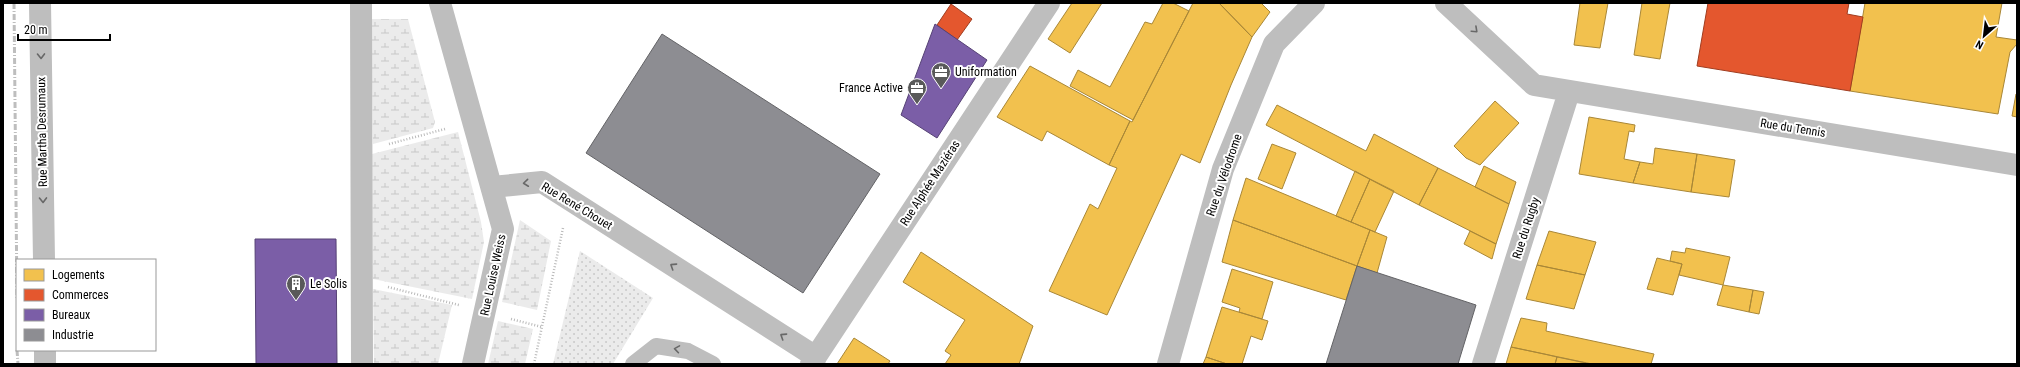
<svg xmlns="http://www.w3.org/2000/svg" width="2020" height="367" font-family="'Roboto Condensed',sans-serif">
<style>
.grass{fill:url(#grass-dots)}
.wetland{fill:url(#wetland-marsh)}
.homes{fill:#f2c14e;stroke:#a98737}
.shops{fill:#e4572e;stroke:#a03d20}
.offices{fill:#7b5ea7;stroke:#564275}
.industry{fill:#8d8d92;stroke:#636366}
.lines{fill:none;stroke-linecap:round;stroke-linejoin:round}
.path{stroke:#b9b9b9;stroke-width:2.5;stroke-dasharray:1 2;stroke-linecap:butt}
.service{stroke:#bebebe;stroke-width:16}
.pedestrian{stroke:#bebebe;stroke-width:22}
.minor{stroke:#bebebe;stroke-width:22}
.rail{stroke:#bebebe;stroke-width:3;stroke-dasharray:6 2 1 2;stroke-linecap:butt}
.oneway{stroke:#686868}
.labels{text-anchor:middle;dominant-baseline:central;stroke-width:4;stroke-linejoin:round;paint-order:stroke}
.poi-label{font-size:12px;fill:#000;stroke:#fff;text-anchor:start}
.street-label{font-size:12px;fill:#000;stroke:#fff}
</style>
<defs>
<pattern id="grass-dots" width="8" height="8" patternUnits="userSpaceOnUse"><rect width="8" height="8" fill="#ebebeb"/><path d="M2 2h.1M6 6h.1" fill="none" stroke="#c8c8c8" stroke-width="1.8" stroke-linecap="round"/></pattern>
<pattern id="wetland-marsh" width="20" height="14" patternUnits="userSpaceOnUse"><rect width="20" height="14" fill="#ebebeb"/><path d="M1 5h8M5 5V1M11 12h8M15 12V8" fill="none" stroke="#c8c8c8"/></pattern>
</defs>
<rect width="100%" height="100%" fill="#fff"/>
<path class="grass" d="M580 251 653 298 613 364H553Z"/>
<path class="wetland" d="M371 19H408L435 122 433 128 373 144Z
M458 132 481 222 484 242 472 299 373 279 372 154Z
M520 220 551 241 537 310 502 302Z
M373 289 452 305 438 364H374Z
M498 321 533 329 525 364H488Z"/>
<path class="homes" d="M1072 3H1102L1070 53 1048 39Z
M1163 3H1173L1189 11 1133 120 1070 86 1078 70 1110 87 1145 22 1152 24Z
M1193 3H1219L1252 37 1231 85 1200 163 1181 154 1107 315 1049 291 1090 204 1098 209 1117 168 1109 165 1130 121 1132 122Z
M1219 3H1261L1270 12 1252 37Z
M1580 3H1608L1600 48 1574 45Z
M1642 3H1670L1660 59 1634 55Z
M1865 3H2002L1996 37 2017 40V44L2010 52 1998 114 1850 91Z
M1030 66 1130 121 1109 165 1047 131 1042 141 997 117Z
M2016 94H2017V117L2012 116Z
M1495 101 1519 123 1480 165 1466 158 1454 146Z
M1277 105 1366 151 1374 134 1438 168 1419 205 1266 125Z
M1589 117 1635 125 1634 132 1629 131 1624 159 1640 162 1633 183 1579 174Z
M1272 144 1296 153 1282 189 1258 179Z
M1655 148 1697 154 1691 192 1633 183 1640 162 1653 164Z
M1697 154 1735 160 1729 197 1691 192Z
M1484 166 1516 182 1509 204 1475 187Z
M1438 168 1509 204 1496 244 1419 205Z
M1355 171 1370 179 1351 222 1336 216Z
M1246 178 1370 230 1357 266 1233 220Z
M1370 179 1394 191 1375 232 1351 222Z
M1233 220 1357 266 1346 300 1222 262Z
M1370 230 1387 237 1377 273 1357 266Z
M1470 231 1496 244 1492 259 1464 244Z
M1549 231 1596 242 1585 275 1537 265Z
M1686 248 1730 257 1723 285 1679 275 1682 264 1670 261 1672 251 1685 253Z
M921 252 1033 326 1019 364H945L951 355 945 351 965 320 903 282Z
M1657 258 1682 264 1673 295 1647 289Z
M1537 265 1585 275 1574 309 1526 299Z
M1232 269 1273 282 1262 319 1239 312 1240 308 1222 302Z
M1723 285 1753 290 1749 312 1717 305Z
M1753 290 1764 292 1759 314 1749 312Z
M1222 307 1268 321 1262 340 1251 336 1242 364H1227L1206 357Z
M1521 318 1547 323 1546 331 1654 354 1651 364H1592L1511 347Z
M854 338 890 361 888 364H837Z
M1511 347 1544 354 1557 357 1555 364H1506Z
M1206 357 1227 364H1203Z
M1557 357 1586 363V364H1555Z"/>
<path class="shops" d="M1708 3H1849L1847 14 1863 17 1850 91 1697 66Z
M951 4 972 19 957 40 937 25Z"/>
<path class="offices" d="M935 24 987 60 937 138 901 115Z
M255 239H336L337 364H256Z"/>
<path class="industry" d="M662 34 880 174 803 293 586 153Z
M1357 266 1476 305 1458 364H1326Z"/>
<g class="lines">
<path class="path" d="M389 144 445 129
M388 287 459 305
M511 319 542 327
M534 364 563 228"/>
<path class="service" d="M633 364 656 346 688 351 713 364"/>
<path class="pedestrian" d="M361 3 362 364"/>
<path class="minor" d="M40 3 44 260
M440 3 503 229 473 364
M1446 3 1534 85 2017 165
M492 187 542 182 816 357
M45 350V364
M811 364 1049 3
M1168 364 1223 169 1274 44 1314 3
M1483 364 1569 92"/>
<path class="rail" d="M14 3 17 299
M17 350 18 364"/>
</g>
<defs><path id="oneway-chevron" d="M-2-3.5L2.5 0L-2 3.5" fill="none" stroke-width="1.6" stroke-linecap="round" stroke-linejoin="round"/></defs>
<g class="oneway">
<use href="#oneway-chevron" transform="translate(1475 30) rotate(43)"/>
<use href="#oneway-chevron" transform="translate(41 56) rotate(89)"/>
<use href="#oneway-chevron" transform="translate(526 183) rotate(174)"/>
<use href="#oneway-chevron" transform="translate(43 200) rotate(89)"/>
<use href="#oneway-chevron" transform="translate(673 266) rotate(-147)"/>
<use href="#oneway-chevron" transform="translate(783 336) rotate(-147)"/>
<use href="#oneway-chevron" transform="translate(677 349) rotate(-171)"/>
</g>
<defs>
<g id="office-pin" transform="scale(1)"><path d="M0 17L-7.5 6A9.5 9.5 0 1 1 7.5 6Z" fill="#595959" stroke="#fff"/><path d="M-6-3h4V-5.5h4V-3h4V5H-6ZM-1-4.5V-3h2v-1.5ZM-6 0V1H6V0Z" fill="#fff"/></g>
<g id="building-pin" transform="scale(1)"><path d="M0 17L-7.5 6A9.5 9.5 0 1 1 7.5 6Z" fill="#595959" stroke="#fff"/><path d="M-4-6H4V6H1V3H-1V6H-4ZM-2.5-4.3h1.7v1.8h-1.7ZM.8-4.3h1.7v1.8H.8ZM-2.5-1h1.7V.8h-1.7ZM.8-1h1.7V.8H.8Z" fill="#fff"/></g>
</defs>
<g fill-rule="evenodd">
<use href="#office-pin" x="941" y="72"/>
<use href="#office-pin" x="917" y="88"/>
<use href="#building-pin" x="296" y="284"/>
</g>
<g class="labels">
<g class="poi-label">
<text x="955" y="72">Uniformation</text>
<text x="903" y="88" text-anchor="end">France Active</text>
<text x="310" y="284">Le Solis</text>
</g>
<g class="street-label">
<text transform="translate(1793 128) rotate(9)">Rue du Tennis</text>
<text transform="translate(42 132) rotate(-91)">Rue Martha Desrumaux</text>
<text transform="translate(1224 175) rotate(-71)">Rue du Vélodrome</text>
<text transform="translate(930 183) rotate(-57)">Rue Alphée Maziéras</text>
<text transform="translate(577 206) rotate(31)">Rue René Chouet</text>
<text transform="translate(1526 228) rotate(-72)">Rue du Rugby</text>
<text transform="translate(493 275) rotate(-78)">Rue Louise Weiss</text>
</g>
</g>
<rect width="2020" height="367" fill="none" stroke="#000000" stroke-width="8"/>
<rect x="16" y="259" width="140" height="92" fill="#ffffff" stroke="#999999"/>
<rect x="24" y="269" width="20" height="12" fill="#f2c14e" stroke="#999999"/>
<text x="52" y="279" font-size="12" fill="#000000">Logements</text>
<rect x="24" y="289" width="20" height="12" fill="#e4572e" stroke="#999999"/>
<text x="52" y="299" font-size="12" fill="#000000">Commerces</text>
<rect x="24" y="309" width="20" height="12" fill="#7b5ea7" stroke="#999999"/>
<text x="52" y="319" font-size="12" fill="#000000">Bureaux</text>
<rect x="24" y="329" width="20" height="12" fill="#8d8d92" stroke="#999999"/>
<text x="52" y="339" font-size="12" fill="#000000">Industrie</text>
<g transform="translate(1984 36) rotate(208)" stroke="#ffffff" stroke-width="3" paint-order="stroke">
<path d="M0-3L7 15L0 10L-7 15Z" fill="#000000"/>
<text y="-6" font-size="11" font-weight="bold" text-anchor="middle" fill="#000000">N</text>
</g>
<path d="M18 34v6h92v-6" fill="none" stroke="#000000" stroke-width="2"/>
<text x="24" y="34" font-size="12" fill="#000000" stroke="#ffffff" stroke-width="3" paint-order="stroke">20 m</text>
</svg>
